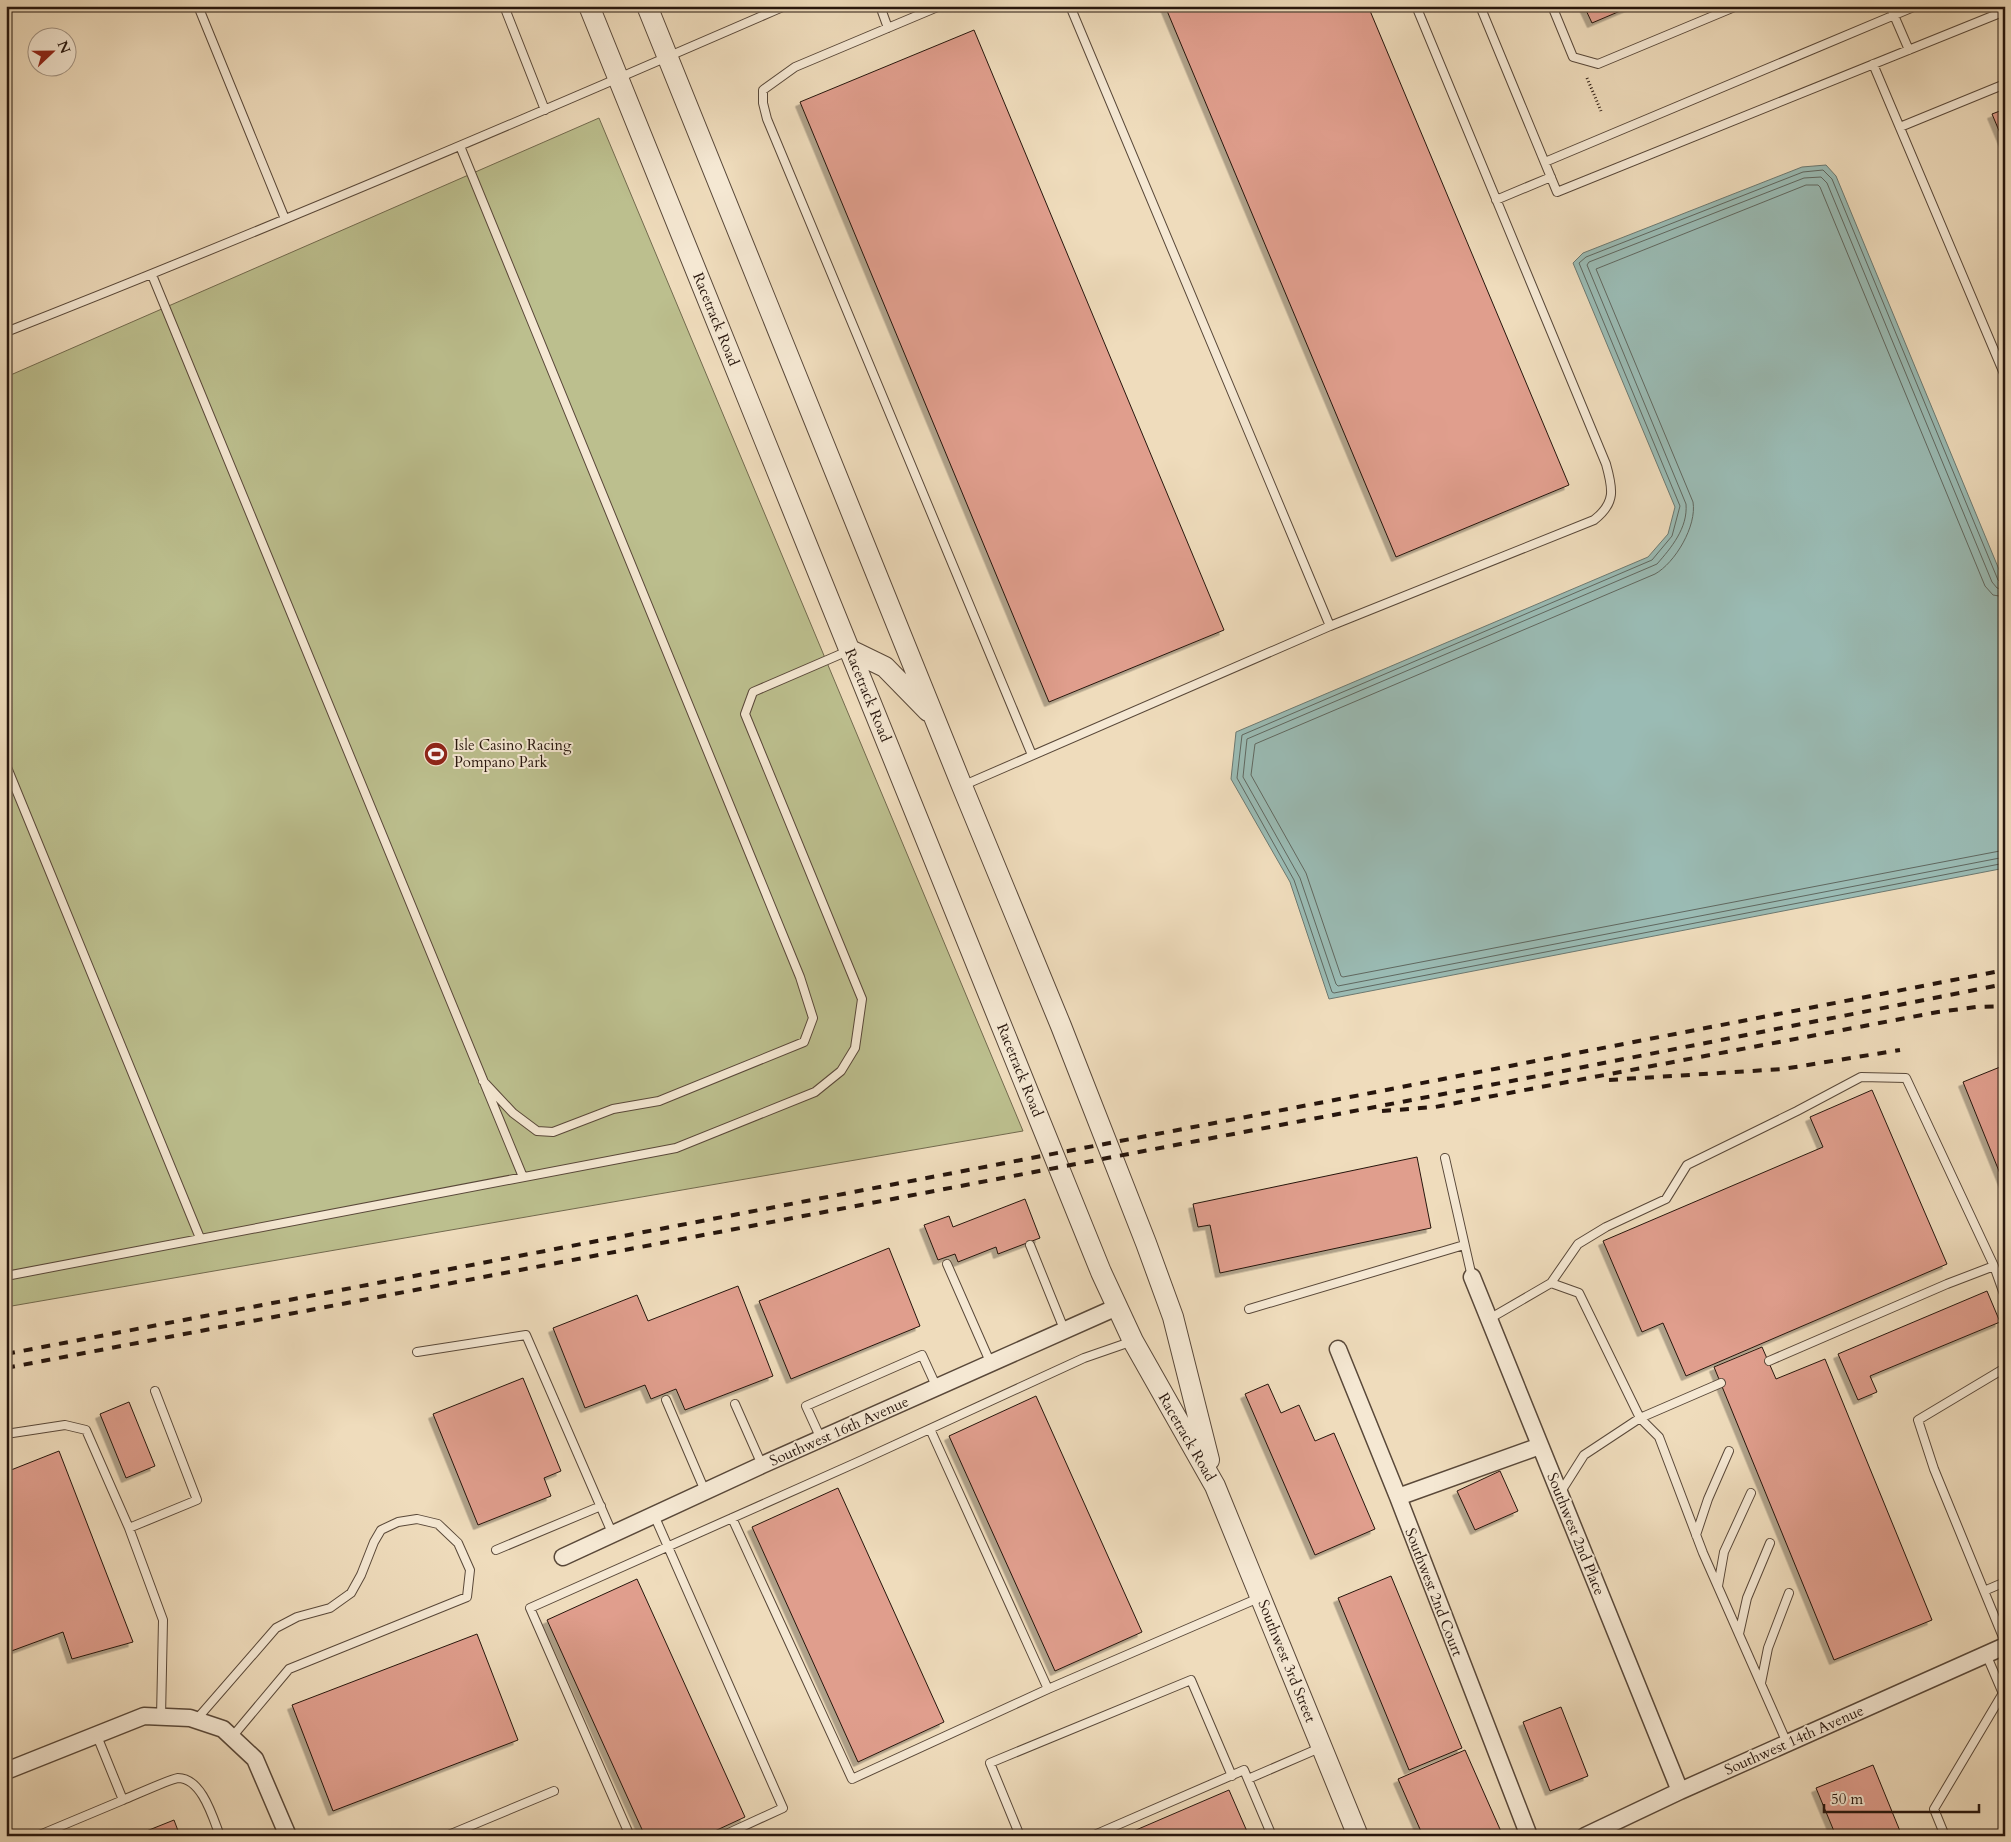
<svg xmlns="http://www.w3.org/2000/svg" width="2011" height="1842" font-family="Cardo,serif">
<style>
.green{fill:#bcbf8e;stroke:#726a4e}
.water{fill:#9abbb4;stroke:#6c7971}
.lines{fill:none;stroke-linecap:round;stroke-linejoin:round}
.shore{stroke:#606860;stroke-width:1}
.building{fill:#e09e8d;stroke:#27160d;filter:url(#shadow)}
.service-casing{stroke:#594839;stroke-width:10}
.minor-casing{stroke:#594839;stroke-width:19}
.tertiary-casing{stroke:#594839;stroke-width:22}
.path{stroke:#27160d;stroke-width:3;stroke-dasharray:1 2.5;stroke-linecap:butt}
.service{stroke:#f5e8d3;stroke-width:8}
.minor{stroke:#f5e8d3;stroke-width:16}
.tertiary{stroke:#f5e8d3;stroke-width:20}
.rail{stroke:#27160d;stroke-width:4;stroke-dasharray:9 9;stroke-linecap:butt}
.labels{text-anchor:middle;dominant-baseline:central;stroke-width:4;stroke-linejoin:round;paint-order:stroke}
.street-label{font-size:15px;fill:#27160d;stroke:#f5e8d3}
.poi-label{font-size:15px;fill:#27160d;stroke:#f5e8d3;text-anchor:start}
</style>
<defs>
<filter id="shadow"><feDropShadow dx="-4.5" dy="4.5" stdDeviation="0" flood-color="#0004"/></filter>
</defs>
<rect width="100%" height="100%" fill="#efdcbc"/>
<filter id="stains"><feTurbulence type="fractalNoise" baseFrequency=".004" numOctaves="4"/><feColorMatrix values="0 0 0 0 .2 0 0 0 0 .09 0 0 0 0 .02 0 0 0 .5 -.17"/></filter>
<radialGradient id="worn" r=".72"><stop offset=".6" stop-color="#630" stop-opacity="0"/><stop offset="1" stop-color="#630" stop-opacity=".3"/></radialGradient>
<path class="green" d="M599 118 1023 1131 6 1307V377Z"/>
<path class="water" d="M1826 165 1836 176 2005 584V868L1329 999 1290 882 1231 779 1236 732 1648 557 1668 534 1675 507 1573 263 1583 253 1802 167Z"/>
<g class="lines">
<path class="shore" d="M2005 584 2001 583 1998 580 1832 179 1823 170 1803 172 1586 257 1579 263 1680 506 1672 536 1652 560 1242 735 1237 778 1294 880 1332 992 1334 993 2005 863
M2005 590 1997 588 1992 582 1827 183 1821 177 1804 178 1589 262 1587 265 1686 504C1688 528 1671 548 1657 564L1247 739 1243 777 1300 878 1336 984 1338 986 2005 857
M2005 597 1993 595 1985 586 1820 187 1818 185H1806L1596 269 1693 502C1697 526 1675 563 1655 574L1255 744 1251 775 1306 873 1341 976 1343 977 2005 850"/>
</g>
<path class="building" d="M1165 6H1368L1569 485 1396 557Z
M1584 6H1632L1592 23Z
M974 30 1224 630 1049 702 800 102Z
M2005 109V145L1992 114Z
M2005 1065V1186L1963 1082Z
M1872 1090 1947 1264 1686 1376 1663 1323 1642 1332 1603 1241 1823 1147 1810 1117Z
M1417 1157 1431 1228 1220 1273 1210 1225 1198 1227 1193 1204Z
M1025 1199 1040 1238 998 1254 996 1247 958 1262 955 1254 938 1260 924 1225 949 1216 953 1227Z
M889 1248 920 1326 791 1379 759 1301Z
M738 1286 773 1376 685 1410 676 1389 651 1399 645 1385 585 1408 553 1328 637 1295 648 1321Z
M1987 1291 2000 1322 1870 1376 1877 1392 1858 1400 1838 1354Z
M1762 1347 1776 1379 1825 1359 1932 1620 1834 1660 1714 1367Z
M523 1378 561 1471 544 1478 551 1496 478 1525 433 1414Z
M1268 1384 1281 1413 1299 1405 1315 1441 1334 1433 1375 1529 1315 1555 1245 1394Z
M1036 1396 1142 1632 1055 1671 949 1436Z
M129 1402 155 1466 126 1478 100 1414Z
M59 1451 133 1642 72 1659 63 1632 6 1653V1472Z
M1500 1471 1518 1511 1475 1530 1457 1491Z
M838 1488 944 1722 858 1762 752 1527Z
M1391 1576 1462 1748 1409 1770 1338 1598Z
M637 1579 745 1817 704 1836H645L547 1620Z
M477 1634 518 1740 333 1811 292 1705Z
M1561 1707 1588 1776 1550 1791 1523 1722Z
M1465 1750 1503 1836H1423L1398 1779Z
M1873 1765 1902 1836H1836L1816 1788Z
M1229 1790 1249 1836H1122Z
M174 1820 180 1836H134Z"/>
<g class="lines">
<g class="service-casing">
<path id="service" d="M198 6 285 219
M504 6 545 110
M880 6 888 28
M940 6 795 67 763 90V103L767 119 1032 755
M1070 6 1330 626 1594 520C1616 503 1613 489 1606 464L1416 6
M1480 6 1557 192 2005 11
M1552 6 1573 57 1598 64 1737 6
M1890 6 1909 50
M1873 64 2005 376
M1900 127 2005 84
M460 146 800 977 813 1018 804 1042 659 1101 613 1109 553 1132 537 1131 513 1113 483 1081
M1545 162 1916 6
M1496 200 1551 177
M152 275 523 1177
M6 332C268 229 527 118 785 6
M6 765 200 1238
M962 786 1330 626
M1445 1158 1472 1277
M1030 1245 1064 1329
M947 1264 991 1364
M1994 1266 2005 1297
M6 1276 676 1148 815 1092 841 1071 855 1048 862 999 745 714 753 692 848 651
M1551 1283 1578 1244 1606 1227 1666 1199 1687 1165 1797 1111 1861 1077 1906 1078 1994 1266 1947 1284 1769 1361
M1249 1309 1464 1245
M1489 1319 1551 1283 1579 1293 1640 1418 1659 1437 1703 1553 1787 1743
M417 1352 526 1335 613 1535
M2005 1368 1918 1420 1934 1469 2005 1642
M666 1400 705 1491
M735 1404 762 1465
M930 1429 1048 1689
M6 1434 65 1425 86 1430 129 1528 163 1620 161 1717
M821 1439 806 1406 922 1355 937 1388
M1560 1493 1584 1455 1640 1418 1721 1383
M654 1515 783 1808 722 1836
M732 1518 852 1779 1048 1689 1261 1597
M129 1528 197 1500 155 1391
M1696 1535 1708 1499 1729 1451
M496 1550 601 1506
M1718 1586 1724 1552 1751 1493
M1984 1591 2005 1582
M1739 1634 1747 1598 1770 1543
M1986 1654 2004 1696
M1761 1683 1768 1648 1789 1593
M196 1720 276 1628 297 1617 330 1608 351 1593 361 1575 374 1542 381 1530 398 1522 417 1519 438 1524 458 1543 470 1570 467 1597 289 1669 232 1737
M1248 1779 1322 1747
M123 1800C133 1796 170 1779 178 1778 202 1778 213 1818 220 1836
M37 1836 123 1800 97 1736
M446 1836 554 1791
M630 1836 530 1608 860 1461 1084 1358 1133 1341
M1020 1836 990 1763 1191 1680 1232 1776
M1092 1836 1244 1770 1272 1836
M1945 1836 1934 1809 2003 1693"/>
</g>
<g class="minor-casing">
<path id="minor" d="M1472 1277 1680 1791
M1338 1349 1398 1497 1529 1836
M1398 1497 1540 1446
M563 1557 762 1465 1117 1307
M6 1771 144 1716 190 1718 223 1729 255 1759 288 1836
M1585 1836 1680 1791 2005 1646"/>
</g>
<g class="tertiary-casing">
<path id="tertiary" d="M589 6 1101 1272 1133 1341 1215 1486 1358 1836
M647 6 962 786 1061 1026 1146 1243 1173 1317 1209 1460
M850 650 885 667 928 711"/>
</g>
<path class="path" d="M1587 78 1601 111"/>
<use href="#service" class="service"/>
<use href="#minor" class="minor"/>
<use href="#tertiary" class="tertiary"/>
<path class="rail" d="M1609 1080 1783 1069 1900 1050
M1382 1111 1435 1107 1938 1012 1976 1007 2005 1006
M6 1354 1319 1103 2005 970
M6 1368 1548 1074 2005 984"/>
</g>
<defs>
<g id="stadium-disc" transform="scale(1.25)"><circle r="9.5" fill="#8f2418" stroke="#f5e8d3"/><path d="M0-5a6.5 5 0 1 0 0 10a6.5 5 0 1 0 0-10ZM-3.5-1.8h7v3.6h-7Z" fill="#fff"/></g>
</defs>
<g fill-rule="evenodd">
<use href="#stadium-disc" x="436" y="754"/>
</g>
<g class="labels">
<g class="street-label">
<text transform="translate(716 319) rotate(68)">Racetrack Road</text>
<text transform="translate(868 695) rotate(68)">Racetrack Road</text>
<text transform="translate(1020 1070) rotate(68)">Racetrack Road</text>
<text transform="translate(839 1431) rotate(-24)">Southwest 16th Avenue</text>
<text transform="translate(1187 1437) rotate(60)">Racetrack Road</text>
<text transform="translate(1576 1534) rotate(68)">Southwest 2nd Place</text>
<text transform="translate(1434 1592) rotate(69)">Southwest 2nd Court</text>
<text transform="translate(1287 1661) rotate(68)">Southwest 3rd Street</text>
<text transform="translate(1794 1740) rotate(-24)">Southwest 14th Avenue</text>
</g>
<g class="poi-label">
<text x="454" y="745">Isle Casino Racing<tspan x="454" dy="17">Pompano Park</tspan></text>
</g>
</g>
<rect width="2011" height="1842" fill="none" stroke="#efdcbc" stroke-width="25"/>
<rect x="8" y="8" width="1996" height="1827" fill="none" stroke="#27160d" stroke-width="2.5"/>
<rect x="12" y="12" width="1986" height="1817" fill="none" stroke="#27160d"/>
<g transform="translate(52 52) rotate(68)"><circle r="24" fill="#f5e8d3" stroke="#a39484"/>
<path d="M0-4L9 19L0 12L-9 19Z" fill="#8f2418"/>
<text y="-8" font-size="14" font-weight="bold" text-anchor="middle" fill="#27160d">N</text>
</g>
<path d="M1824 1804v8h155v-8" fill="none" stroke="#27160d" stroke-width="2.5"/>
<text x="1831" y="1804" font-size="15" fill="#27160d" stroke="#f5e8d3" stroke-width="4" paint-order="stroke">50 m</text>
<rect width="100%" height="100%" filter="url(#stains)"/>
<rect width="100%" height="100%" fill="url(#worn)"/>
</svg>
